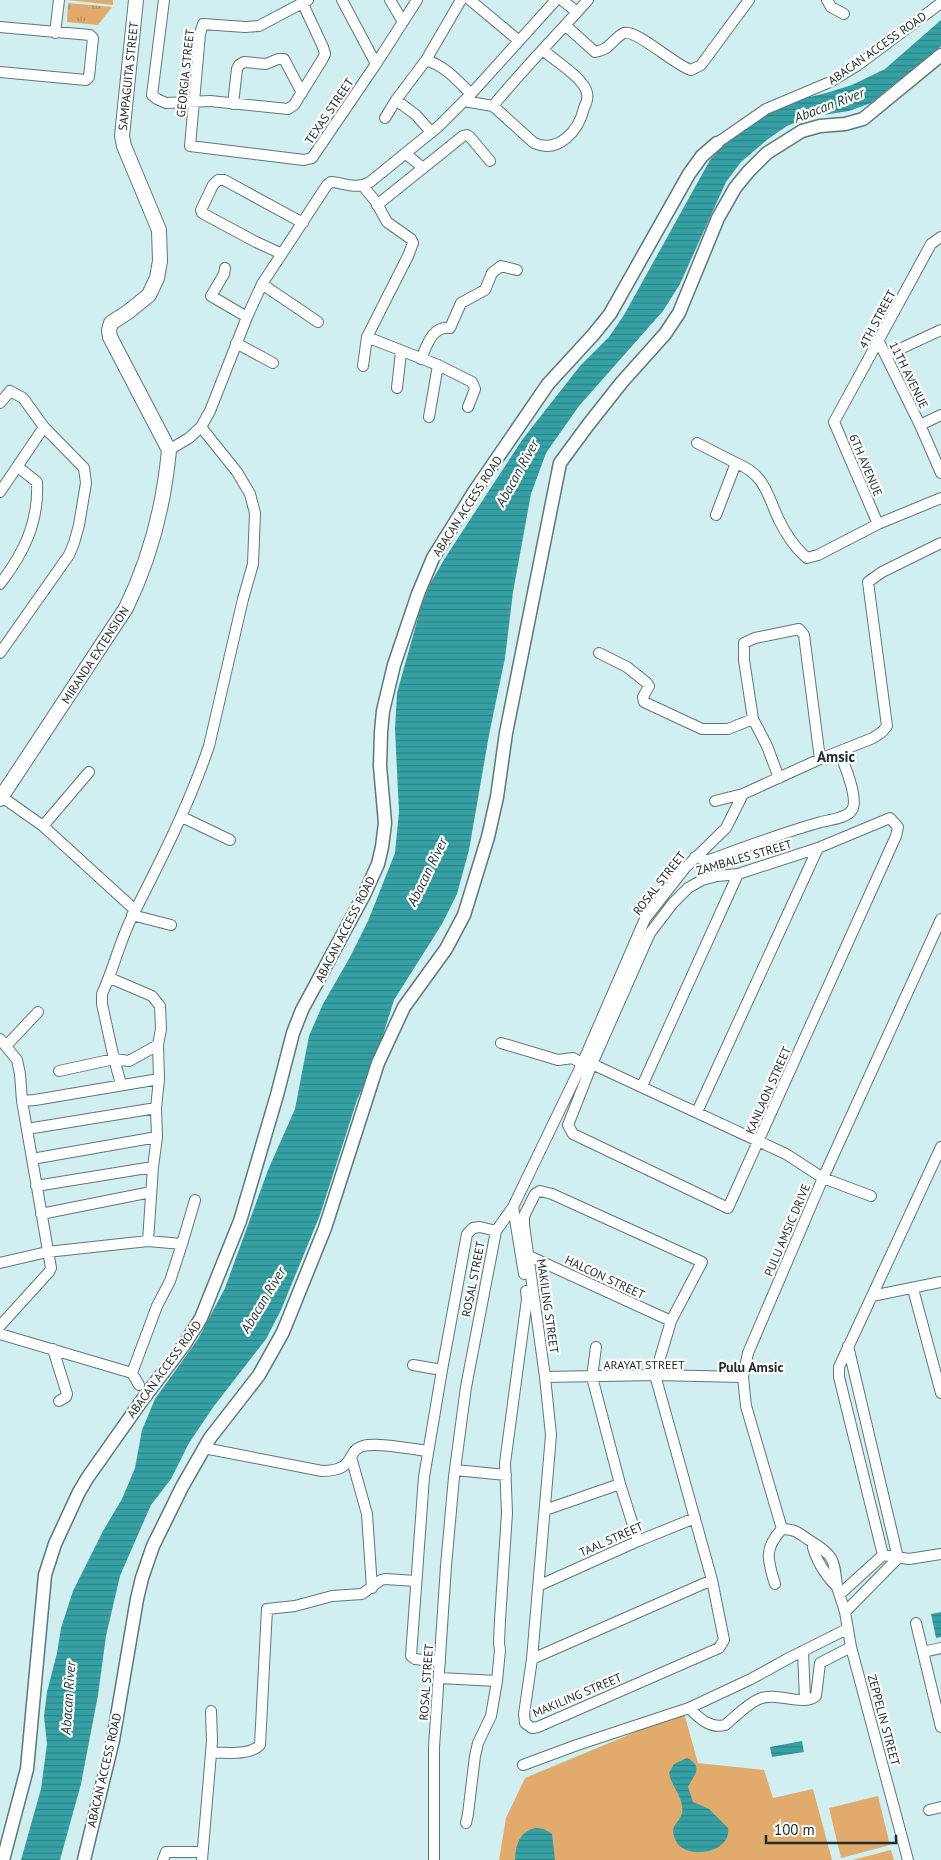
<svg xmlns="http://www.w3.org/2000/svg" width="941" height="1860" font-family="'PT Sans',sans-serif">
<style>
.grass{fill:#e0ab6d}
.park{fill:url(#park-tufts)}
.water{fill:url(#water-rules)}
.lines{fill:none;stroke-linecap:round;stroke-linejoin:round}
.minor-casing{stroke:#5d7879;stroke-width:12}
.tertiary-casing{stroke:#5d7879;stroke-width:15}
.secondary-casing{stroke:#5d7879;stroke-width:16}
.minor{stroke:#fff;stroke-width:10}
.tertiary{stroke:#fff;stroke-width:12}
.secondary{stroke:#fff;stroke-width:14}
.labels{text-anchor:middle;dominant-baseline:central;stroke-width:4.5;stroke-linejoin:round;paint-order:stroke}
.street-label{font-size:12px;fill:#212c2c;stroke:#fff}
.water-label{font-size:14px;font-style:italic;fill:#223a3b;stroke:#fff}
.neighbourhood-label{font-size:14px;font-weight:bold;fill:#212c2c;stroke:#fff}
.quarter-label{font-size:15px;font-weight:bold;fill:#212c2c;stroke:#fff}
</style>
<defs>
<pattern id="park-tufts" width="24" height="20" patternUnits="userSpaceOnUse" patternTransform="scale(1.25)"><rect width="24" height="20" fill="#e0ab6d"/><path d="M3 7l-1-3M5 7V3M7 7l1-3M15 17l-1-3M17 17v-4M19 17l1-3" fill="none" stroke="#b58b5a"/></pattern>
<pattern id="water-rules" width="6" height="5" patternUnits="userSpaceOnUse" patternTransform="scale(1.25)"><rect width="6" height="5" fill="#36a0a4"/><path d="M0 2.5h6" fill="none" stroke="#2d8386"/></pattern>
</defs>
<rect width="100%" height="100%" fill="#d1eff0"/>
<path class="grass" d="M68 0H113V5Z
M684 1713 698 1763 764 1770 773 1798 813 1789 832 1860H499L506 1818 525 1778 650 1726Z
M878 1796 890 1845 841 1858 829 1808Z
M891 1850 894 1860H852Z"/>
<path class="park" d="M68 3 112 7 98 25 67 22Z"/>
<path class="water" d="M941 20V46L871 103 849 111 810 117 787 126 768 139 741 162 726 182 680 284 663 311 579 406 546 453 531 494 513 592 505 658 489 735 469 850 457 894 442 924 394 1000 377 1054 357 1100 320 1215 281 1310 266 1339 214 1406 189 1443 171 1479 151 1505 133 1546 120 1576 106 1636 98 1695 81 1784 60 1860H21L41 1789 47 1744 44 1716 47 1692 57 1653 61 1628 73 1591 103 1531 122 1499 135 1468 142 1430 155 1399 198 1339 225 1288 268 1170 295 1109 309 1036 323 1004 350 957 368 921 395 853 399 812 395 729 397 693 421 607 430 584 445 558 522 440 580 366 609 337 624 315 710 160 731 138 763 116 789 102 826 93 852 85 885 69Z
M941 1612V1637L936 1638 931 1614Z
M802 1741 804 1752 772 1757 770 1747Z
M687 1758C705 1767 693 1776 688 1787L693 1802 709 1809 728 1828C732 1854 685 1860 676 1841 668 1825 679 1824 682 1813 685 1799 671 1786 669 1773L674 1764Z
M536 1828 544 1829 552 1834 555 1860H515C516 1845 519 1831 536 1828Z"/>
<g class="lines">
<g class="minor-casing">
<path id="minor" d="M164 0 152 95 157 99 166 103 210 101 288 109 294 105 322 60 325 54 323 47 302 2
M308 0 259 26 245 27 203 24 200 34 190 146 304 160 312 158 376 64 417 0
M342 0 376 64
M390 0 403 22
M470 0 518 40
M562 0 577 12
M827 0 831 7 844 14
M565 25 595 52C599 51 603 50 606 48 612 44 617 36 624 33 636 29 676 66 691 70L701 65 749 0
M0 27 90 35 93 38 89 77 86 80 0 72
M55 33 59 0
M426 60C445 66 457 80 471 94
M396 100 416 115 431 132
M464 101 493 106C523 69 556 36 588 0
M233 104 237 69 239 65 244 62 266 64 278 59H284L302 93
M493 106 534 143C559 154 579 130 584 108 586 104 588 97 587 93 584 78 555 61 543 50
M385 118 396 100 426 60 461 0
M717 143 766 109 830 82 858 65 941 3
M405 153 423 168
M363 186 376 202 387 222 411 239 413 243 408 256 367 337 363 366
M377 205 463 136 467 135 470 137 490 161
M282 254 256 242 202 213 201 210 213 185 218 180H224L303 223
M225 268 224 274 211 296 247 317
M262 284 318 322
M367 337 438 365 472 382 475 389 468 407
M879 342 920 425 941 473
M236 343 273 363
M887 355 941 330
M421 359C427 345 432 326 450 328L461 303 485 290 492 273 501 266 517 270
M397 388 401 352
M0 403 10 391 23 398 44 427 84 468 86 483 79 525 74 543 69 555 0 653
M429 417 438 365
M920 425 941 415
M697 443 736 463
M169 450 189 438 201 427 210 411 247 317 262 284 327 185 331 182C346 183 356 190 370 182L439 126 471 94 556 0
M0 492 44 427
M716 515 736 463C766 475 767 495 779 520 785 533 796 549 807 558L818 555 878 524 941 498
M878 524 834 422 931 244 941 237
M0 584C24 553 39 522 37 482L18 467
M599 653 627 667 647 683 649 686 643 697 644 702 702 729H728L753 719
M779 778 767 746 753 719 744 660V643L755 638 799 629 804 635 820 759
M2 797 43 826 135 910
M715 801 743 794
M182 817 230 840
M890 818 898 827 896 836 728 1208 573 1134 568 1125 592 1064 650 933 673 903 688 888 702 880 717 876 738 874 818 848Z
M43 826 89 772
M695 857 708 860 715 858C750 845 785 832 821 822 830 820 847 818 852 810 859 799 844 763 839 752
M132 915 171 925
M110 978 152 996 160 1006 161 1029 158 1045 159 1079
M0 1039 17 1060 20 1074 22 1101 51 1268 49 1272 0 1326
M501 1043 558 1060 573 1058 582 1064
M6 1046 38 1012
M592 1064 786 1154 823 1178 871 1196
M59 1071 114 1059 102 1004V994C114 968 120 940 133 915 161 860 189 805 209 746L243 599 253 564 255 513 250 494 237 472 201 427
M121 1084 114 1059 129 1061 158 1045
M642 1086 738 874
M22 1101 35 1100 159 1079 156 1108 157 1137 153 1167 148 1241
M697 1112 818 848
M27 1129 156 1108
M32 1159 157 1137
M36 1186 153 1167
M540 1191 552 1194 702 1262 671 1321 655 1375 712 1580 724 1640 719 1648 538 1727 532 1728 525 1723 524 1714 532 1659 551 1435 545 1377 524 1225V1216L535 1194Z
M513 1207 524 1274
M41 1214 151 1192
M529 1256 671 1321
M0 1263 47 1252 148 1241 182 1244 195 1200
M913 1289 941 1393
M872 1296 941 1282
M0 1334 132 1373
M596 1347 592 1377 620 1484 638 1541
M53 1349 67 1394 66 1397 59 1401
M413 1365 442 1370
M545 1377 655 1375 743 1377
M139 1385 132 1373 157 1306 170 1281 182 1244
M204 1448 322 1471C357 1471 345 1451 363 1446 377 1442 412 1449 428 1451
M351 1457 367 1514 372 1588
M455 1470 506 1475
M545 1510 620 1484
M812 1542C814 1558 826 1576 837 1587
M883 1555 909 1559 941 1554
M775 1584C768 1561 763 1549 782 1529
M538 1586 638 1541 695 1518
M840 1594 883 1555 839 1377V1367L941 1147
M845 1612 898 1558 848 1346
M916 1623 941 1727
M803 1651 805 1700
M923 1652 941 1648
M532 1659 712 1580
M440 1662 415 1659 411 1656 424 1477 442 1370 467 1234 473 1228 480 1227 496 1231
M439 1678 497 1681
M689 1708C699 1718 710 1729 725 1725 735 1717 747 1704 759 1699 776 1691 802 1707 816 1696L820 1663 851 1647
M211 1711 212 1741 211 1753C226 1752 249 1756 260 1745L267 1609 295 1606 332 1596 362 1594 381 1580 385 1579 416 1581
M523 1765 577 1745 689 1708 751 1679 791 1657 847 1629
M929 1810 941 1807
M466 1823 468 1814 475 1756 478 1743 491 1716 497 1681 500 1650 499 1643 500 1620 507 1513 505 1463 527 1299 526 1291
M163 1860 166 1852H202
M202 1860 211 1753
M434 1860V1747L446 1566 454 1477 466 1387 496 1231 513 1207 582 1064 645 919 685 868 726 828 743 794 820 759 873 738 882 732 887 726 868 582 882 572 941 543
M908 1860 851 1647C849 1635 847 1624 845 1612 843 1604 839 1595 837 1586 834 1561 835 1556 812 1542 800 1535 798 1529 782 1529L746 1406 743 1377 748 1353 823 1178 941 919"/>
</g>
<g class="tertiary-casing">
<path id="tertiary" d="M3 1860 27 1769 45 1575 55 1544 79 1492 88 1477 143 1399 184 1345 201 1318 240 1221 277 1095 293 1033 302 1010 364 895 378 864 382 847 385 823 380 766 381 732 383 711 394 665 418 594 433 558 474 492 548 384 593 335 610 314 689 174 702 156 717 143
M84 1860 113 1740 137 1599 142 1578 153 1546 182 1487 210 1438 259 1375 283 1332 325 1228 378 1063 404 1007 446 949 464 915 488 837 497 797 506 733 560 463 588 425 622 382 665 334 679 313 718 218 735 188 748 172 767 153 802 131 820 126 845 124 863 119 941 55"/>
</g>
<g class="secondary-casing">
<path id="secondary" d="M0 799 126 608C150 559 164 504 169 450L110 337 109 330 111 323 128 312 149 295 157 278 160 261 159 230 124 146 122 136 136 0"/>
</g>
<use href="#minor" class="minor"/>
<use href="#tertiary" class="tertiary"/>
<use href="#secondary" class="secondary"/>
</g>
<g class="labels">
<g class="street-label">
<text transform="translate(877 48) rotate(-35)">ABACAN ACCESS ROAD</text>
<text transform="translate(185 73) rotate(-84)">GEORGIA STREET</text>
<text transform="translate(128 76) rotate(-84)">SAMPAGUITA STREET</text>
<text transform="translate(329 111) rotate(-56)">TEXAS STREET</text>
<text transform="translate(877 319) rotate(-62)">4TH STREET</text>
<text transform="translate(909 375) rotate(64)">11TH AVENUE</text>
<text transform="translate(866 465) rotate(67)">6TH AVENUE</text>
<text transform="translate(467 506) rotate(-57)">ABACAN ACCESS ROAD</text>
<text transform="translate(95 655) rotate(-57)">MIRANDA EXTENSION</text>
<text transform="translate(744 857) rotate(-16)">ZAMBALES STREET</text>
<text transform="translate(659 883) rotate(-52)">ROSAL STREET</text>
<text transform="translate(345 929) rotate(-63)">ABACAN ACCESS ROAD</text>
<text transform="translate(768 1090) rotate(-66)">KANLAON STREET</text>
<text transform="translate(787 1230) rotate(-67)">PULU AMSIC DRIVE</text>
<text transform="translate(605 1277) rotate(25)">HALCON STREET</text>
<text transform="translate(473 1279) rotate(-79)">ROSAL STREET</text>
<text transform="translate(548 1306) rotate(82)">MAKILING STREET</text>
<text x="644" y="1364">ARAYAT STREET</text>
<text transform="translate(164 1369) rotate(-54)">ABACAN ACCESS ROAD</text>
<text transform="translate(611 1539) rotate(-24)">TAAL STREET</text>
<text transform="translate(426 1682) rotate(-86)">ROSAL STREET</text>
<text transform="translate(577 1695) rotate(-23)">MAKILING STREET</text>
<text transform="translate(884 1720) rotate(75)">ZEPPELIN STREET</text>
<text transform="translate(104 1770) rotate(-77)">ABACAN ACCESS ROAD</text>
</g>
<g class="water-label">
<text transform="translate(829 105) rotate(-21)">Abacan River</text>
<text transform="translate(517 473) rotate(-61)">Abacan River</text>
<text transform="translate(427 872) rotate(-64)">Abacan River</text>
<text transform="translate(263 1300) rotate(-59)">Abacan River</text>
<text transform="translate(68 1698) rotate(-86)">Abacan River</text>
</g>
<g class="neighbourhood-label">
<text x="751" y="1367">Pulu Amsic</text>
</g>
<g class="quarter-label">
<text x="836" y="756">Amsic</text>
</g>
</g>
<path d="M766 1835v8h130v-8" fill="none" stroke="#212c2c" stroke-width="2.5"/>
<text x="774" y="1835" font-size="15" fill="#212c2c" stroke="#ffffff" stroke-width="4" paint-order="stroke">100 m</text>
</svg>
